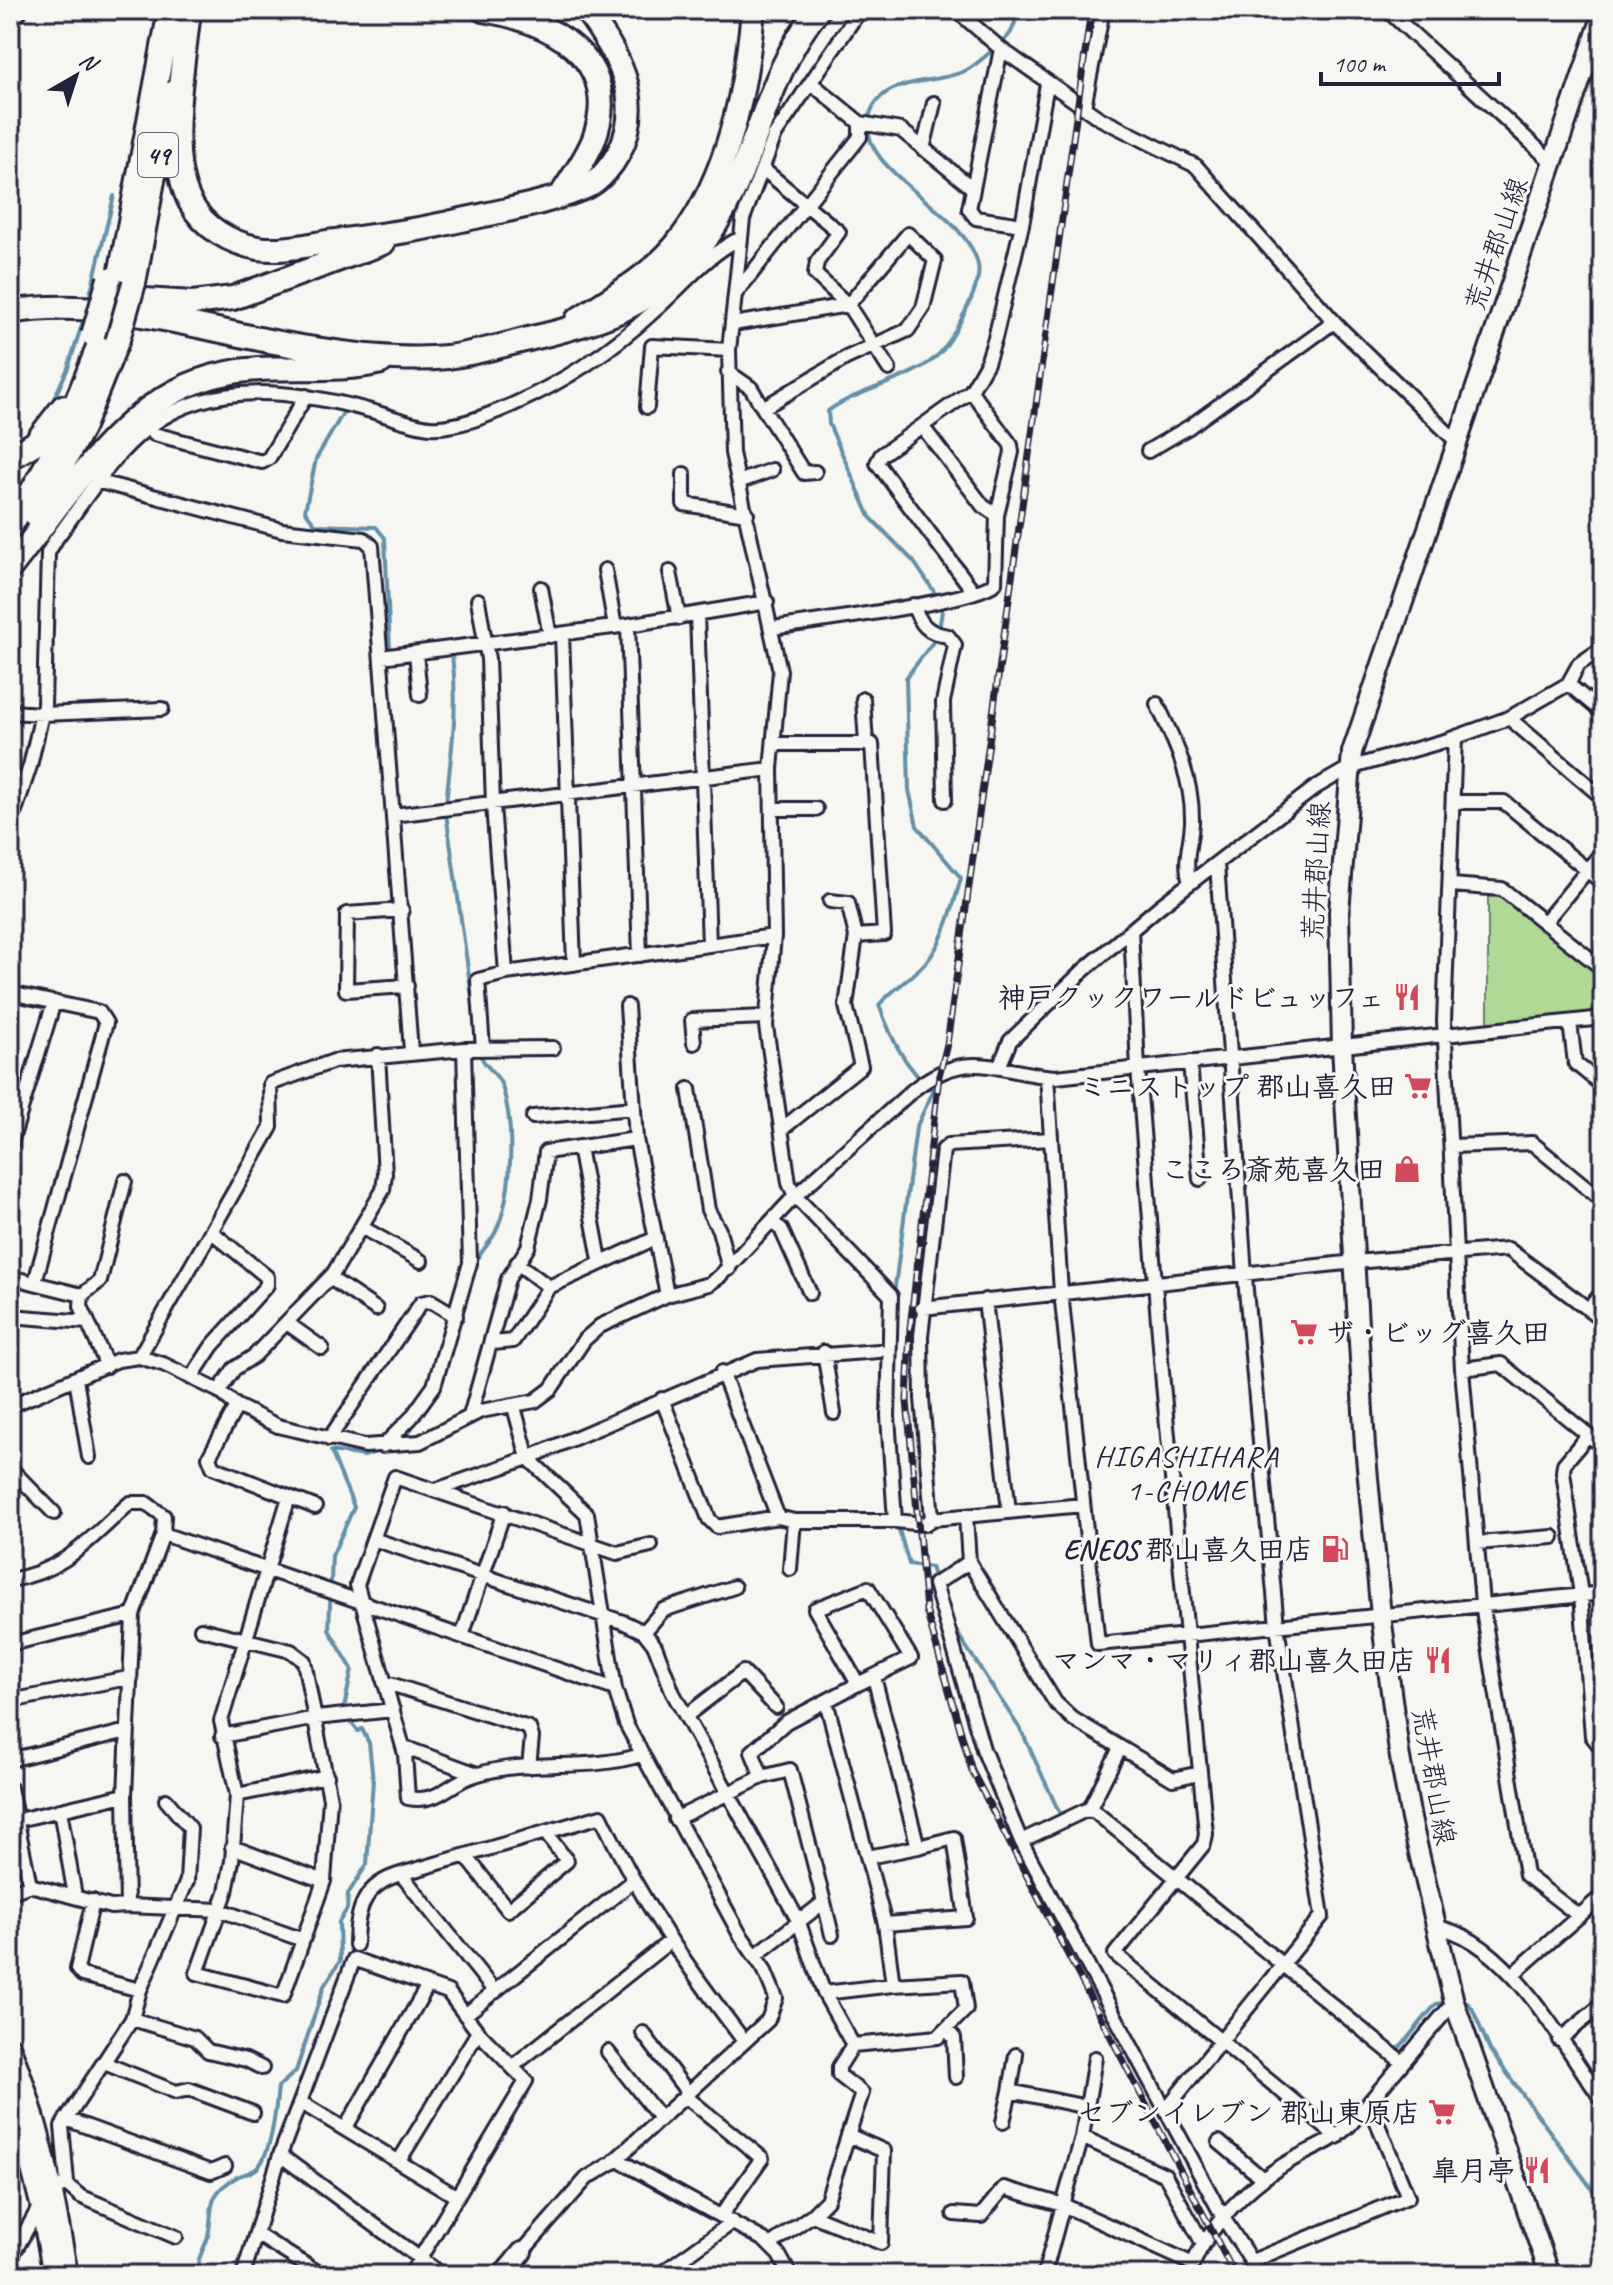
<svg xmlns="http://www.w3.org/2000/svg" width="1613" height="2285" font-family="Caveat,'Klee One',sans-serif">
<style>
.green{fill:#b0d995;stroke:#697e68;stroke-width:2}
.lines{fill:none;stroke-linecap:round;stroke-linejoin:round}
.stream{stroke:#6490a8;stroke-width:4}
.street-casing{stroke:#22223b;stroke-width:18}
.secondary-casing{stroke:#22223b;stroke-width:24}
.highway-casing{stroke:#22223b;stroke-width:28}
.street{stroke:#f6f6f2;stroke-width:12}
.secondary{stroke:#f6f6f2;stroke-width:18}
.highway{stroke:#f6f6f2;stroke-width:22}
.rail-casing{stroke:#22223b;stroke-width:7}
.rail{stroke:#f6f6f2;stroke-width:4;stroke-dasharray:12;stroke-linecap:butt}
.highway-bridge-casing{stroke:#22223b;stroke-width:28;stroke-linecap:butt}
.highway-bridge{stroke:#f6f6f2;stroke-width:22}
.labels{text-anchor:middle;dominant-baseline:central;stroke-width:6;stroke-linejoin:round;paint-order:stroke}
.shield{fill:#f6f6f2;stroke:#626272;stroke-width:2}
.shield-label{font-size:26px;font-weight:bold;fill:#22223b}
.street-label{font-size:28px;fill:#22223b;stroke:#f6f6f2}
.poi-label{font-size:28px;font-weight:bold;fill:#22223b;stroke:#f6f6f2;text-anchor:end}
.neighbourhood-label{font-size:30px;letter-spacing:2px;fill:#22223b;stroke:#f6f6f2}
</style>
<rect width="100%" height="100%" fill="#f6f6f2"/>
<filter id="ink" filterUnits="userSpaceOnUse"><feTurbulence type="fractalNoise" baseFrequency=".0125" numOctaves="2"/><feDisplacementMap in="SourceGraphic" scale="16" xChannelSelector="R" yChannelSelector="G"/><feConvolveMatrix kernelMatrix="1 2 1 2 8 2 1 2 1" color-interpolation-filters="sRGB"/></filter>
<g filter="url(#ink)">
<path class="green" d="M1501 896 1603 978V1011L1488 1024V897Z"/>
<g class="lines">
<path class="stream" d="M88 303 114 196
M52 403 68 368 85 315
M343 413 316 459 305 511 316 525 376 527 385 538 390 651H394
M939 630 942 611 935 593 914 562 870 517 829 424 828 411C859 388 915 380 940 353 951 341 958 326 965 312 971 300 981 278 978 265 968 210 851 171 870 114 883 75 935 85 965 71 975 66 985 56 994 49 1010 37 1015 30 1017 10
M443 654 452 655C459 708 451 751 446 804
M446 813 476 1026
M475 1264C480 1251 489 1245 495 1233 513 1196 515 1125 502 1086 497 1071 482 1067 479 1050
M894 1294 916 1128 933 1091C904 1066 892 1040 879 1005 894 987 918 975 931 956 946 934 954 903 961 878L917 826 909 790 906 678 936 638
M398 1440 407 1435 441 1385 468 1292
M897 1523 909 1564 931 1567 935 1579
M952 1625 1022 1732 1066 1827 1090 1816
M1459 2001 1464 2000 1472 2008 1490 2050 1603 2204
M1395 2053 1436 2004 1447 2002
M200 2275C194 2262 203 2252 207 2240 215 2209 203 2196 237 2177 245 2173 254 2173 259 2166 272 2149 276 2108 278 2087L296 2071 324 1986 340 1961 339 1922 347 1909 348 1894 367 1864 373 1780 369 1743 362 1729 358 1731 343 1713 352 1669 329 1630 332 1556 354 1507 331 1451 365 1456 380 1450"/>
<g class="street-casing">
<path id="street" d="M956 10 1001 49 1099 118 1196 166 1338 326 1459 444
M1387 10 1553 163
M1001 49 969 209 976 218 1022 225
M811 83 860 123 901 130 971 187
M1084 107 1103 10
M923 149 934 103
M763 169 839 232 817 262 815 274 848 305 889 369
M736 293 860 137V123
M728 372 751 388 763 408 846 358 908 330 923 308 935 260 908 234 848 305 733 324
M971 391 922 426 983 506 997 515
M647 407 652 346 729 350
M763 408 804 473 815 472
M922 426 881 455 877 463 974 592
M148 427 154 434 262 462 269 458 306 396
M1148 451 1189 427 1334 322
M684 474V504L747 514
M741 481 772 470
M100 482 282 530 364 539 372 546 411 1051
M605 570 615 627
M670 572 679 618
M541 588 550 636
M478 600 488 659 493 805 506 973 774 936
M913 605C921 625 927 633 948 636L955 645 943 702 945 800
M697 615 709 944
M628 625 640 955
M773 628C810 622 974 602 995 583L997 515 1012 452 1011 445 971 391 987 363 995 338 1022 225 1047 84
M562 634 574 964
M416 653 420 695
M381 657 628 625 767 602
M1568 684 1603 713
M863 699 866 743
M1157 704C1175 742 1193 778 1192 822 1191 845 1183 861 1190 883
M10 712 43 714 162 709
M1509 718 1603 798
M1455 738 1444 1021 1462 1369 1482 1604 1526 1875 1579 1916
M775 744H872L884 934 856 936 846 1006 861 1066 782 1129
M1453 802H1504L1603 883
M772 809H816
M393 815 771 769
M10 826 30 766 44 705 48 553 56 539C84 502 111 455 149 427 214 378 298 391 371 411 390 416 410 425 430 427 455 429 489 415 512 405 564 382 611 351 653 312 681 288 708 253 741 238
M1452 885 1502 889 1603 969
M830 901 848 903 856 936
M402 910 347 914 346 990 407 986
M1544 923 1603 851
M1131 930 1138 1068 1163 1384 1206 1834 1204 1844 1115 1954 1337 2137
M10 993 99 1012 106 1023 35 1282
M627 1006 636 1139
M1570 1023 1575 1063 1603 1086
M694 1043 692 1020 765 1017
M483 1048 478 980 506 973
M464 1049 553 1048
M1190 1062 1200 1179
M1000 1065 1010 1041 1084 970 1160 906 1316 787 1349 768 1448 740 1509 718 1568 684 1579 664 1603 648
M1047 1076 1061 1292 1098 1644 1603 1593
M689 1089 708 1210 719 1230 729 1269
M533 1117 634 1108
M10 1146 54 1002
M1451 1146 1532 1143 1603 1201
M579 1147 600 1260
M771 1222 781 1229 810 1293
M363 1228 421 1261
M517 1263 549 1287 656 1238
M10 1277 82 1295 81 1306 107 1366
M330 1278 376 1309
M82 1295 100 1281 125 1181
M985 1300 1009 1511
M922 1308 1355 1262 1508 1249 1603 1320
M1589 1308 1603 1292
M10 1316 87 1322
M287 1323 322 1348
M493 1343 513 1341 549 1287
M824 1352 834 1413
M139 1357 271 1127 270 1084 334 1061 464 1049 470 1263 434 1386 411 1418 383 1446
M1462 1369 1501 1364 1603 1447
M722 1372 778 1517
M191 1378 212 1346 267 1285V1277L212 1232
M76 1379 89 1457
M219 1391 234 1369 254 1356 333 1274 383 1190 385 1174 378 1055
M662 1399 709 1519 717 1527 778 1517 794 1521H895L888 1416 891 1296 795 1196 789 1183 766 1026 774 936 771 769 780 671 732 453 729 350 743 219 775 135 860 10
M10 1406 118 1360 139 1357 163 1364 219 1391 237 1406 278 1426 365 1446 420 1442 481 1411 535 1401 551 1389 584 1340 600 1326 667 1295 709 1284 719 1277 795 1196 913 1090C970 1045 999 1074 1056 1077L1603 1018
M237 1406 209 1457 213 1467 315 1507
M514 1407 528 1458 587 1514 615 1689 626 1724 739 1933 764 1969 776 1998 768 2020 612 2163 587 2178 522 2252
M470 1416 508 1279 528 1247 540 1199 546 1152 636 1139 667 1295
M1588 1435 1564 1464 1563 1472 1581 1595 1592 1736 1603 1750
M329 1439 421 1303 431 1301 456 1316
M10 1468 54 1513
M436 1490 528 1458 757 1360 879 1351
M289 1497 221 1721 237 1795 232 1861 226 1892 197 1973 283 1996 303 1940
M966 1516 969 1562 1055 1702 1073 1719 1173 1779 1200 1773
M932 1519 922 1398 921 1336 943 1150 949 1145 1051 1139
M895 1521 925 1524 932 1519 1083 1505
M163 1534 615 1689
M373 1539 623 1622 644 1632 655 1646 673 1693 798 1920 824 1993 853 2045 839 2067V2075L862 2093 827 2200 812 2215 770 2245
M1477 1543 1553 1537
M969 1562 935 1584 983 1749 1021 1841 1224 2219 1260 2275
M790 1569 794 1521
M10 1580C66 1571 90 1538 130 1503H146L164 1516 163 1534 133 1615 125 1795 127 1906 111 1907 30 1885 10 1788
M644 1632 663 1610 734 1587
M462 1636 504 1512
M10 1644 133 1615
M874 1677 918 1847 954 1838 966 1918 885 1924
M384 1682 529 1728 532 1737 529 1767
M10 1701 128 1678
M826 1701 858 1684 815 1609 868 1588 911 1658 858 1684
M686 1716 743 1672 776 1707
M222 1736 316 1718 393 1710
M403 1747 477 1774
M641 1755C586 1772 529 1758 475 1775 448 1783 439 1804 408 1798L405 1754 357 1585 395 1477 617 1553 651 1545
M10 1760 127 1731
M237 1795 327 1776
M60 1810 75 1896
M1089 1810 1120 1748
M675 1819 762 1777 752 1752 786 1722 826 1701 885 1924 893 1985 824 1993
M18 1820 125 1795
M1021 1841 1086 1810 1095 1812 1402 2062
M232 1847 324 1881
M466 1856 508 1910 567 1861 545 1832
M868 1857 918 1847
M10 1893 30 1885
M93 1901 77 1969 82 1975 140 1990
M824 1902 832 1935
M127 1906 220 1910 303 1940 324 1881 330 1799 304 1661 291 1651 201 1629
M1435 1927C1507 1937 1563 2046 1603 2101
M356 1945C356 1908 365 1884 401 1874
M755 1956 824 1902 790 1770 762 1777
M1512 1975 1603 1895
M495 1992 401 1874 601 1816C642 1904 686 1965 744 2041
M465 2015 632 1882
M132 2019 195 2038 208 2051 246 2060 262 2068
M946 2029 954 2038 956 2077
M643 2033 688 2093
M1559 2040 1603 2004
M853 2045 938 2037 966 2009 962 1981 893 1985
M608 2052 660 2118
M1016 2055 1010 2091 1087 2107
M104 2063 176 2092 189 2089 253 2113
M513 2066 669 1942
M685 2096 762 2158 721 2216
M300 2102 457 2197
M1166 2109 1322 1916 1277 1626 1246 1290 1217 863
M66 2119 211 2172 225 2166
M1003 2122 1010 2091
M345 2129 428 1985
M1082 2137 1165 2175 1202 2242
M1219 2142 1263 2179
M280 2155 442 2275
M616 2159 764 2240 779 2255 790 2275
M399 2161 478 2032
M66 2184 80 2196 176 2237
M954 2214 981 2216 1004 2188 1063 2205 1082 2137 1095 2058
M812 2215 881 2243 884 2151 848 2135
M256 2234 322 2275
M10 2259 45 2197 67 2182 62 2126 132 2019 140 1990 187 1881 190 1828 166 1800
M682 2259 693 2275
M1252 2261 1408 2197 1369 2103
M243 2275 280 2155 354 1959 448 1992 478 2032 526 2081 410 2275
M659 2275 733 2222
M1044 2275 1063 2205 1193 2264C1209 2226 1249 2185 1285 2164 1307 2150 1330 2144 1349 2126L1454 2002"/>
</g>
<g class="secondary-casing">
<path id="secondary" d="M10 2046C40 2119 55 2198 68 2275
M10 2086 40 2204 53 2275
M503 2275 522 2252
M1550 2275 1454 2002 1411 1819 1399 1752 1381 1616 1365 1446 1342 1047 1339 912 1352 752 1603 14"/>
</g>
<g class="highway-casing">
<path id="highway" d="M189 10C184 63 165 154 190 202 204 228 230 243 258 248 284 252 310 244 336 241 372 236 408 232 444 224 484 214 554 203 590 185 601 179 612 165 618 154 647 100 617 53 586 10
M483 10C549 20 624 58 594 139 586 159 573 176 562 194
M10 11 15 10
M119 280 170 10
M134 283 169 94
M112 298 193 303 233 298 383 243
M10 312C107 295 207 332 302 347 348 354 401 362 447 357 479 353 510 343 541 336 607 320 652 305 697 251 756 179 759 82 818 10
M577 320C610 298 649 277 675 246 728 182 746 90 753 10
M10 458 35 443 63 407
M36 515 83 426 118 339
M10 526C50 467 78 402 102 336
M10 568C71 493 125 392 228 373 279 363 330 374 381 362"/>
</g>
<use href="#street" class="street"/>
<use href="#secondary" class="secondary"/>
<use href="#highway" class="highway"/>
<g class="rail-casing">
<path id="rail" d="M1091 10 947 1044 939 1076 910 1328 907 1401 926 1610 972 1771 1235 2275"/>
</g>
<use href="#rail" class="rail"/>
<g class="highway-bridge-casing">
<path id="highway-bridge" d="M93 335 109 279
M118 339 134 283"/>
</g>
<use href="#highway-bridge" class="highway-bridge"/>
</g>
</g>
<defs>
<g id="restaurant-bare" transform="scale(2.16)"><path d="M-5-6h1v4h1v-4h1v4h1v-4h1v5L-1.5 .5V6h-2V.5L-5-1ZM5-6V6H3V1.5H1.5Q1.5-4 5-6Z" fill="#d1495b" stroke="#f6f6f2" stroke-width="2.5" paint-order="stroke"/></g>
<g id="supermarket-bare" transform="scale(2.16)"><path d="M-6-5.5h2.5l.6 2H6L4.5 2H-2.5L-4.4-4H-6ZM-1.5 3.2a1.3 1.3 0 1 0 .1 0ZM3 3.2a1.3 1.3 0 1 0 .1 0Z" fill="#d1495b" stroke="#f6f6f2" stroke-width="2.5" paint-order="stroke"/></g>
<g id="shop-bare" transform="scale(2.16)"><path d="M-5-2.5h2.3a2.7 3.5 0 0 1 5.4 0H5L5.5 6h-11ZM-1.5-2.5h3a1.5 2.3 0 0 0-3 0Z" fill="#d1495b" stroke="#f6f6f2" stroke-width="2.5" paint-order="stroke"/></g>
<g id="fuel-bare" transform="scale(2.16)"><path d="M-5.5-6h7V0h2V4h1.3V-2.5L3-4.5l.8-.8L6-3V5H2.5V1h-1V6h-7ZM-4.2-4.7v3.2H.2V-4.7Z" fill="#d1495b" stroke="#f6f6f2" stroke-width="2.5" paint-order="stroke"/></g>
</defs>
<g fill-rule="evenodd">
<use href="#restaurant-bare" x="1407" y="997"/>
<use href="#supermarket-bare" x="1418" y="1086"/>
<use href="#shop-bare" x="1407" y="1169"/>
<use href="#supermarket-bare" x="1304" y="1332"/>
<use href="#fuel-bare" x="1335" y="1549"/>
<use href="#restaurant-bare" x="1438" y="1660"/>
<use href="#supermarket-bare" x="1442" y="2112"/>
<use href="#restaurant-bare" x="1537" y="2170"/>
</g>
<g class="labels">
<rect class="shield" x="138" y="133" width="40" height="44" rx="6"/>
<g class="shield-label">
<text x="158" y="155">49</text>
</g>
<g class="street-label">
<text transform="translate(1496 244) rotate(-71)">荒井郡山線</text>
<text transform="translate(1316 871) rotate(-87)">荒井郡山線</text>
<text transform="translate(1434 1776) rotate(80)">荒井郡山線</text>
</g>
<g class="poi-label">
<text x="1385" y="997">神戸クックワールドビュッフェ</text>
<text x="1396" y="1086">ミニストップ 郡山喜久田</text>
<text x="1385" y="1169">こころ斎苑喜久田</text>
<text x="1326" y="1332" text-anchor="start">ザ・ビッグ喜久田</text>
<text x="1313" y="1549">ENEOS 郡山喜久田店</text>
<text x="1416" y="1660">マンマ・マリィ郡山喜久田店</text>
<text x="1420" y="2112">セブンイレブン 郡山東原店</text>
<text x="1515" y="2170">皐月亭</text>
</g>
<g class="neighbourhood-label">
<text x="1187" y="1456">HIGASHIHARA<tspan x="1187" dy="34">1-CHOME</tspan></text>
</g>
</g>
<rect width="1613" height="2285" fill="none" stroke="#f6f6f2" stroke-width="40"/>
<rect x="20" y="20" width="1573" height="2245" fill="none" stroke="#22223b" stroke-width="3" filter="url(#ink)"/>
<g transform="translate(76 76) rotate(39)" stroke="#f6f6f2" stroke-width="6" paint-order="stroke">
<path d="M0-6L14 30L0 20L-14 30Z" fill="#22223b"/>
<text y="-12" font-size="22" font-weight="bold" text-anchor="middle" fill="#22223b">N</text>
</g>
<path d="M1321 72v12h178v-12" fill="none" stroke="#22223b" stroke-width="4"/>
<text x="1333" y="72" font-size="24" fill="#22223b" stroke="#f6f6f2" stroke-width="6" paint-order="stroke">100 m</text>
</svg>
